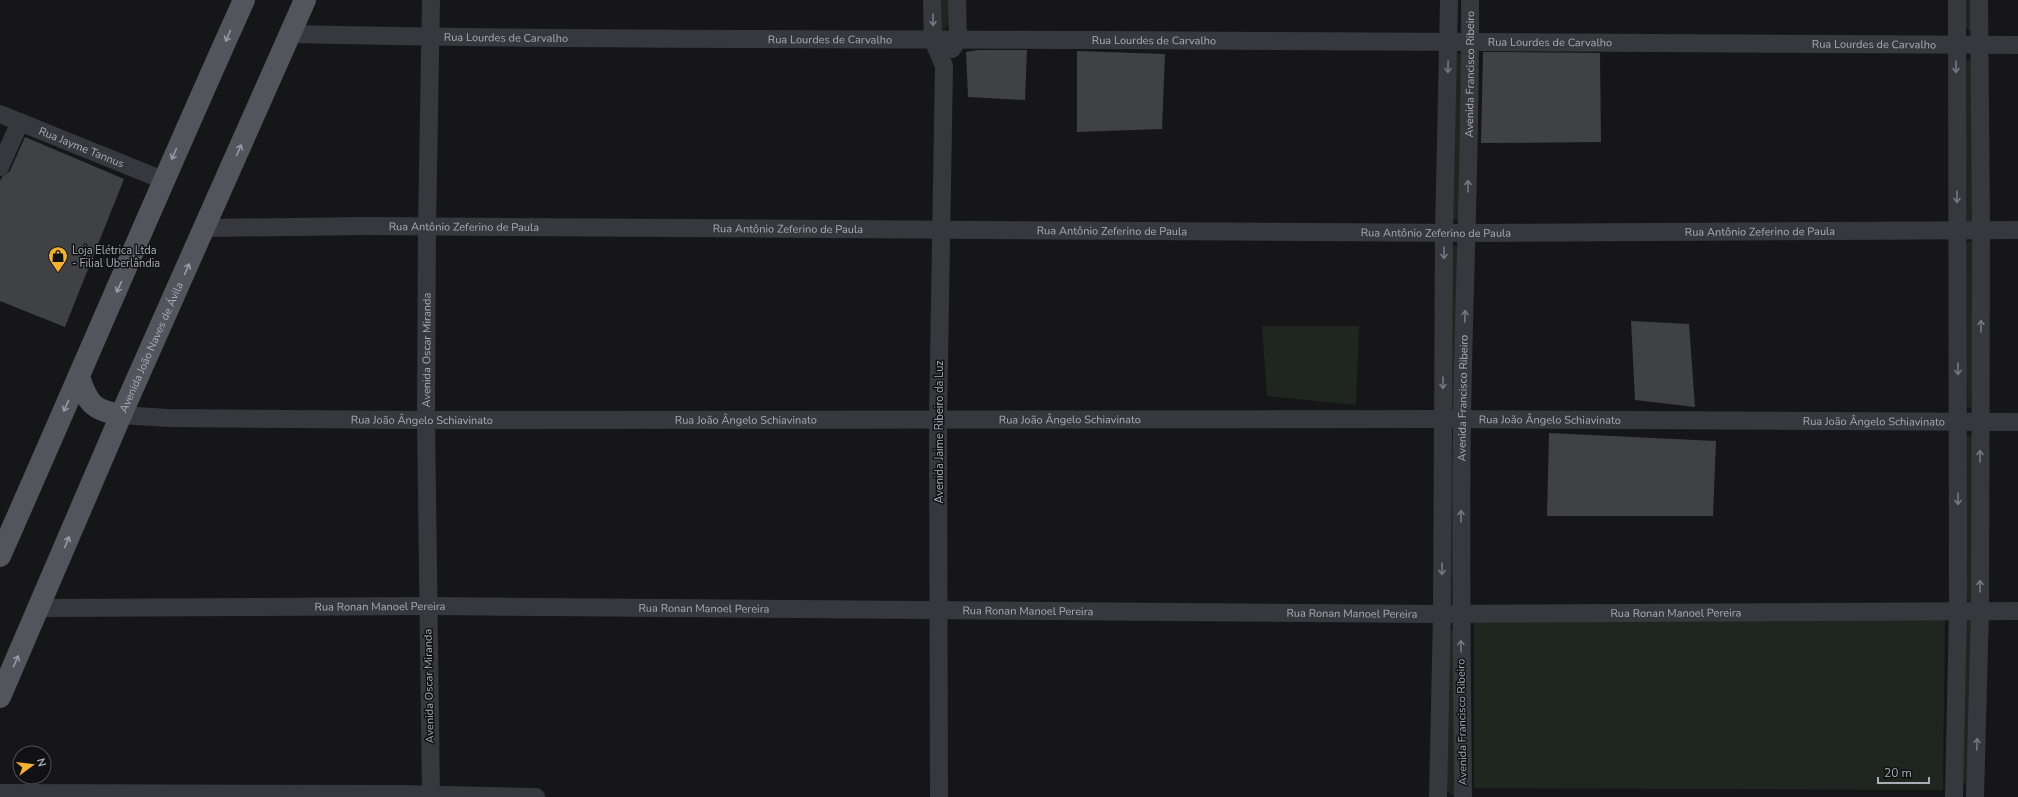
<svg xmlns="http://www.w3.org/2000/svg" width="2018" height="797" font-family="'Nunito Sans',sans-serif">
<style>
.green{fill:#1e261f}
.building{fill:#404145}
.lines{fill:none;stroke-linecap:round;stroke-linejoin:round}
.minor{stroke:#37383d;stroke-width:18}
.major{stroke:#53555c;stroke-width:22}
.oneway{stroke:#757881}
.oneway2{stroke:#979ba6}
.labels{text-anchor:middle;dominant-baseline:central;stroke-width:3;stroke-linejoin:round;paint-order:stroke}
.street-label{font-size:11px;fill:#a8adb8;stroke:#111113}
.poi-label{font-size:11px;fill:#a8adb8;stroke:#111113;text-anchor:start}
</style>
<rect width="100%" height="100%" fill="#161618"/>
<path class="green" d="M937 0H951C951 11 954 24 943 30L939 27Z
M1964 0H1978L1971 32 1964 26Z
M1458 53 1462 55 1461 217 1456 220 1451 217 1453 55Z
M1969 59 1973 61 1974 223 1965 224 1964 62Z
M1970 241 1975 243 1971 408 1966 406 1965 244Z
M1454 245 1459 247 1457 412 1452 410 1449 248Z
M1262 326H1359L1356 405 1267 396Z
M1970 435 1975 437 1971 602 1966 599 1965 437Z
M1945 618 1943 790 1474 788V622Z
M1969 620 1973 622 1969 787 1962 781 1964 623Z
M1453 629 1454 796H1453L1446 790 1448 632Z"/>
<path class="building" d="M977 50H1027L1025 100 968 97 966 52Z
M1077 51 1165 54 1162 129 1077 132Z
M1483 52 1600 53 1601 142 1481 143Z
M25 137 124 179 65 327 0 301V181L2 177 10 171Z
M1631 321 1689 324 1695 407 1635 400Z
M1549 433 1716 441 1713 516H1547Z"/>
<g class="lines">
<g class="minor">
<path d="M932 0 933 40 944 66 938 420 939 797"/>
<path id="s1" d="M290 34C562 40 834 39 1106 40 1410 41 1714 43 2018 45"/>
<path d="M952 49 958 39 957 0"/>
<path id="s2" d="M0 114 163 180"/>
<path d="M0 167 20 122"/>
<path id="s3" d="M205 228 365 226 1468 233 2018 230"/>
<path id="s4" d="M121 415 168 418 426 420 1442 419 2018 422"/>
<path id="s5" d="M39 608 428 606 1442 614 2018 611"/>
<path d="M0 793 400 794 536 797"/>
<path id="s6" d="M431 797 426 420 427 227 431 0"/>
<path d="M1438 797 1442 614 1444 233 1449 0"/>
<path id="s7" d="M1463 797C1462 671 1460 546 1462 420 1464 280 1471 140 1470 0"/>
<path d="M1954 797 1958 610 1957 0"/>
<path d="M1975 797 1980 611 1981 229 1979 0"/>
</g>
<g class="major">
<path d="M79 377C88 404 93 410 121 415"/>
<path d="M0 556C82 371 161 184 244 0"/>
<path id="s8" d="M0 697 121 415 305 0"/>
</g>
</g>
<defs><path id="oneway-shaft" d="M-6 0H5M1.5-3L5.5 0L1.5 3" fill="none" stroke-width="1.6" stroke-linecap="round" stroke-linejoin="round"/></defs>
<g class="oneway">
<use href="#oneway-shaft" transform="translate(933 20) rotate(89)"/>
<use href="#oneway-shaft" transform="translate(1448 67) rotate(91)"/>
<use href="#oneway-shaft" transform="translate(1956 67) rotate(90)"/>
<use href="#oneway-shaft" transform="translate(1468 186) rotate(-89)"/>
<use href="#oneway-shaft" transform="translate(1957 197) rotate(90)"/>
<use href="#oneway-shaft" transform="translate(1444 253) rotate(90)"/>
<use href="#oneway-shaft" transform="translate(1465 316) rotate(-88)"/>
<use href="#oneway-shaft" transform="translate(1981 326) rotate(-90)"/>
<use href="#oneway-shaft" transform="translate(1958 369) rotate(90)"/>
<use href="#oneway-shaft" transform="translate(1443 383) rotate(90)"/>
<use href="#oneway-shaft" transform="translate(1980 456) rotate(-90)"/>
<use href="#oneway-shaft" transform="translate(1958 499) rotate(90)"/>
<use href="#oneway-shaft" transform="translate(1461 516) rotate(-90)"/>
<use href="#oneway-shaft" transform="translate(1442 569) rotate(90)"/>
<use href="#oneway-shaft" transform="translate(1980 586) rotate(-90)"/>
<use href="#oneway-shaft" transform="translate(1461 646) rotate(-91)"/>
<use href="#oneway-shaft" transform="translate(1977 744) rotate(-88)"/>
</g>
<g class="oneway2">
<use href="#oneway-shaft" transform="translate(228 36) rotate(114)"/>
<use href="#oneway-shaft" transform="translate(239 150) rotate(-66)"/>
<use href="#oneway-shaft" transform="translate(174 154) rotate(114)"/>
<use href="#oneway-shaft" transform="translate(187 269) rotate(-66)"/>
<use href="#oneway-shaft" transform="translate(119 287) rotate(114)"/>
<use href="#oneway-shaft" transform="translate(66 406) rotate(114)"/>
<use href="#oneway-shaft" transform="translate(67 542) rotate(-67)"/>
<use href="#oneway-shaft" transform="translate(16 661) rotate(-66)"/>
</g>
<defs>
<g id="shop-pin" transform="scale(1)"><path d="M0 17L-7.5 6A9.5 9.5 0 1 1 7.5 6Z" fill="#f2b134" stroke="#111113"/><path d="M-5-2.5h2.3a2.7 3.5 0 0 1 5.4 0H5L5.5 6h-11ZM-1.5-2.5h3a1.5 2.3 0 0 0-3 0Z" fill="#111"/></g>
</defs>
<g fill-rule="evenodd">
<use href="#shop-pin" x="58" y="256"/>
</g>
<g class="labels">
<g class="street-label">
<text stroke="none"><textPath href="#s1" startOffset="216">Rua Lourdes de Carvalho</textPath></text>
<text stroke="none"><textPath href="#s1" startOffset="540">Rua Lourdes de Carvalho</textPath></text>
<text stroke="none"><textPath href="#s1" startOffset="864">Rua Lourdes de Carvalho</textPath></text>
<text stroke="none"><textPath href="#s1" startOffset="1260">Rua Lourdes de Carvalho</textPath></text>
<text stroke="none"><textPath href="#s1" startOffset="1584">Rua Lourdes de Carvalho</textPath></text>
<text stroke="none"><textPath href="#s7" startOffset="723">Avenida Francisco Ribeiro</textPath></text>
<text stroke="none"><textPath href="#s2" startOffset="88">Rua Jayme Tannus</textPath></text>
<text stroke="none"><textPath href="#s3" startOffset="259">Rua Antônio Zeferino de Paula</textPath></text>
<text stroke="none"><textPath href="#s3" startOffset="583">Rua Antônio Zeferino de Paula</textPath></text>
<text stroke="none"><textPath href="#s3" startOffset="907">Rua Antônio Zeferino de Paula</textPath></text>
<text stroke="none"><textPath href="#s3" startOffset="1555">Rua Antônio Zeferino de Paula</textPath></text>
<text stroke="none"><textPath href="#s3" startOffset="1231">Rua Antônio Zeferino de Paula</textPath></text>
<text stroke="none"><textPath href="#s8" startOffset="381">Avenida João Naves de Ávila</textPath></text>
<text stroke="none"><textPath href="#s6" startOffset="447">Avenida Oscar Miranda</textPath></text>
<text stroke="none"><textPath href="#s7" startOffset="399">Avenida Francisco Ribeiro</textPath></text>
<text stroke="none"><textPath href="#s4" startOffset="301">Rua João Ângelo Schiavinato</textPath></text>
<text stroke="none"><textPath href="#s4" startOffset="625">Rua João Ângelo Schiavinato</textPath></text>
<text stroke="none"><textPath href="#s4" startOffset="949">Rua João Ângelo Schiavinato</textPath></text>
<text stroke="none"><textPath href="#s4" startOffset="1429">Rua João Ângelo Schiavinato</textPath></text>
<text stroke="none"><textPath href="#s4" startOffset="1753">Rua João Ângelo Schiavinato</textPath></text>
<text transform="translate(939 432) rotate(-90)">Avenida Jaime Ribeiro da Luz</text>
<text stroke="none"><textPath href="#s5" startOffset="341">Rua Ronan Manoel Pereira</textPath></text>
<text stroke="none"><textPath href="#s5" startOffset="665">Rua Ronan Manoel Pereira</textPath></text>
<text stroke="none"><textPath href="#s5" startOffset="989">Rua Ronan Manoel Pereira</textPath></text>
<text stroke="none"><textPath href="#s5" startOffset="1637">Rua Ronan Manoel Pereira</textPath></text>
<text stroke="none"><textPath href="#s5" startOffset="1313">Rua Ronan Manoel Pereira</textPath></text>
<text transform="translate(429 686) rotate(-91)">Avenida Oscar Miranda</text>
<text transform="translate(1462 722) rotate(-91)">Avenida Francisco Ribeiro</text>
</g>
<g class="poi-label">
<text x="72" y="250">Loja Elétrica Ltda<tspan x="72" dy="13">- Filial Uberlândia</tspan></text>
</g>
</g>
<g transform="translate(32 765) rotate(75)"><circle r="19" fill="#111113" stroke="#4d4f55"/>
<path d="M0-3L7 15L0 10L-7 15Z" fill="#f2b134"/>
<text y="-6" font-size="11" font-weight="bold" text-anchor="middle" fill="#a8adb8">N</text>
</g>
<path d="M1878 777v6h51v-6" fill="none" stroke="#a8adb8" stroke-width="2"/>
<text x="1884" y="777" font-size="12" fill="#a8adb8" stroke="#111113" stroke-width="3" paint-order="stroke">20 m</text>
</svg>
